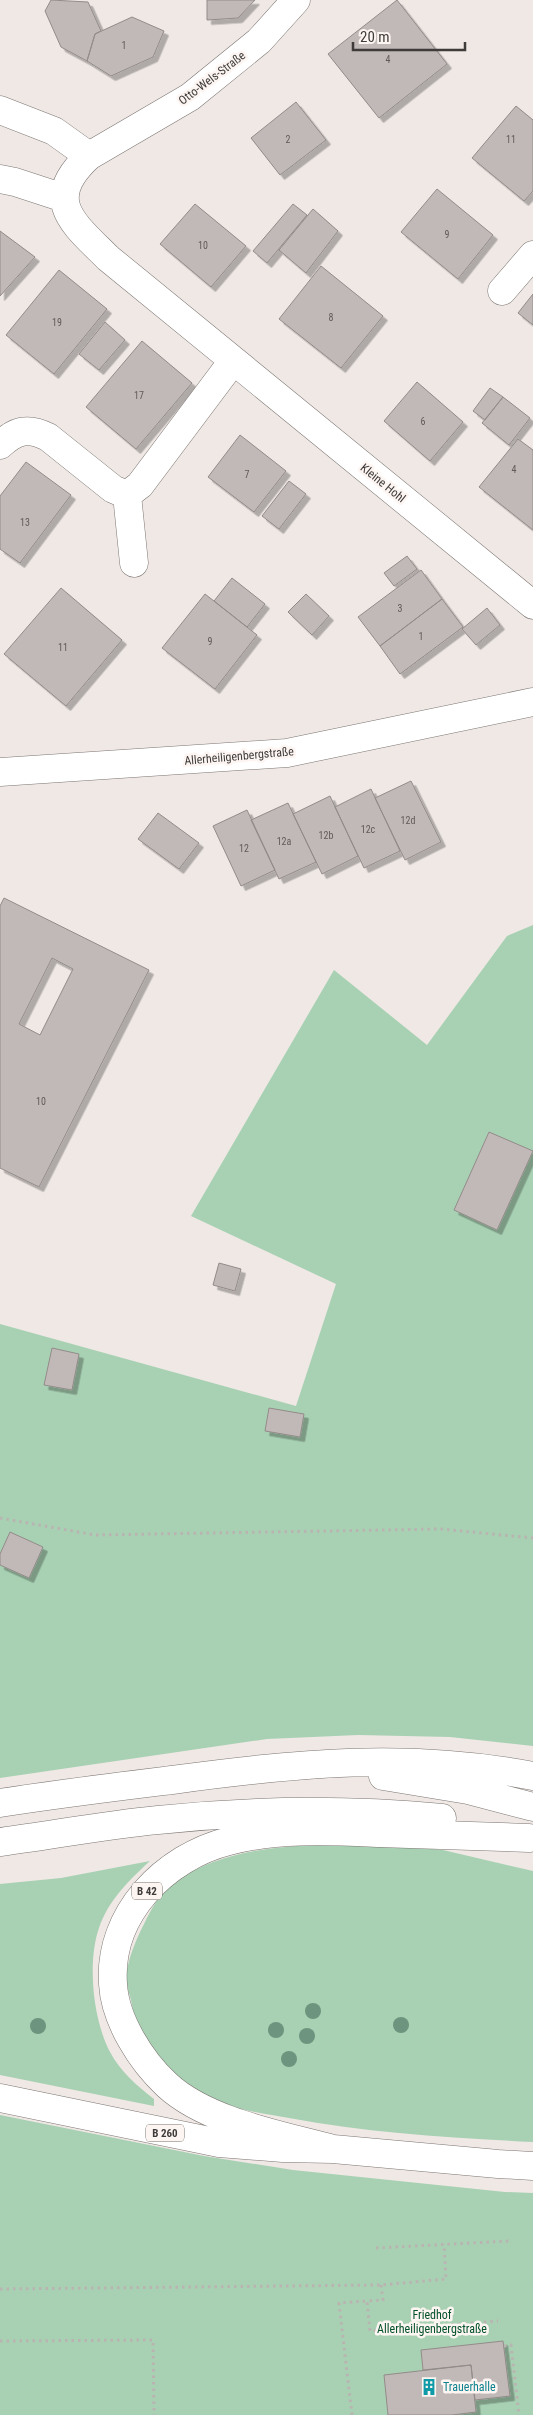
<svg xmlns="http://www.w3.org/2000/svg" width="533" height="2415" font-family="'Roboto Condensed',sans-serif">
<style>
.green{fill:#a8d1b3}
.building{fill:#c1b9b7;stroke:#928b89;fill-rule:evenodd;filter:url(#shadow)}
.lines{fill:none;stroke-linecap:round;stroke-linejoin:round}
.street-casing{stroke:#7c7673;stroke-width:29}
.highway-casing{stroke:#7c7673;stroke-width:29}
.path{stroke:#b9b4b1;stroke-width:3;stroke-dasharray:2.5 4;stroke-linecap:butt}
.street{stroke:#fff;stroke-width:28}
.highway{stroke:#fff;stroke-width:28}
.tree{fill:#6c947e}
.labels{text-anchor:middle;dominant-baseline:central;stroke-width:5;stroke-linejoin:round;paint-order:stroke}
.number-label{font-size:10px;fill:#5f5a59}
.shield{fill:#fdf5f2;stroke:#777371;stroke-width:1}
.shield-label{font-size:11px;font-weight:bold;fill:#3e3b3a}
.street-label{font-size:12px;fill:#3e3b3a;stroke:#fdf5f2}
.park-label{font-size:12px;fill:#005029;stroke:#fdf5f2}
.culture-label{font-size:12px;fill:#0d838f;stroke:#fdf5f2;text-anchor:start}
</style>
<defs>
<filter id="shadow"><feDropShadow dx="4.5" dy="4.5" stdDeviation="0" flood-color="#0004"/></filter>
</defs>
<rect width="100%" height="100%" fill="#efe8e5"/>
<path class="green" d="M533 925V1746L450 1737 358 1735 267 1739 0 1778V1324L296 1406 336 1284 191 1216 334 970 427 1045 507 936Z
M377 1844 443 1850 533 1871V2142C452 2138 369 2133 289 2118 262 2113 233 2110 208 2097 189 2088 162 2066 149 2049 139 2035 134 2017 131 2000 129 1993 126 1984 126 1977 128 1958 136 1940 144 1924 151 1909 161 1891 174 1882 232 1842 310 1845 377 1844Z
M150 1861C129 1880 108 1901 99 1928 87 1962 93 2020 110 2052 120 2071 137 2086 154 2099V2106L0 2075V1884L61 1878Z
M0 2115 204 2156 293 2170 505 2192 533 2193V2415H0Z"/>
<path class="building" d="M51 0 88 2 101 31 95 34 87 61 61 47 45 11Z
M207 0H255L238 18 207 20Z
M397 0 447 64 379 118 328 54Z
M132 17 164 31 153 57 111 76 87 61 95 34Z
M296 102 326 140 280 175 251 138Z
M516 106 533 120V191L524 201 472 158Z
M437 189 493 235 458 279 401 232Z
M195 204 246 246 211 287 160 244Z
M293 204 307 215 267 263 253 251Z
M313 209 338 231 306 273 279 250Z
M0 231 35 257 0 296Z
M321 266 383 316 341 368 279 319Z
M59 270 107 309 54 374 6 335Z
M533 294V325L518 313Z
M105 322 125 340 99 370 79 354Z
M142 341 192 383 136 449 86 407Z
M417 382 463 422 430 461 384 421Z
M490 388 503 397 485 420 473 411Z
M503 397 530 418 509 445 482 423Z
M240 435 286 471 254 512 208 477Z
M518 439 533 450V530L479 487Z
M26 462 71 495 20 563 0 549V496Z
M289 481 306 494 279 529 262 516Z
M407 556 417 569 394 586 384 573Z
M421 570 442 599 380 646 358 617Z
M232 578 265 604 247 627 214 601Z
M61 588 122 640 66 706 4 654Z
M205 594 257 635 215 689 162 648Z
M306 594 329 616 312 635 288 612Z
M442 599 463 627 400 674 380 646Z
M487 608 500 625 476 645 462 629Z
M411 781 441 842 405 860 375 798Z
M371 789 400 851 364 868 335 807Z
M330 796 358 856 322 874 293 814Z
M288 803 316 862 279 879 251 820Z
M247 810 275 870 241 886 213 826Z
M158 813 199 843 179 869 138 839Z
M4 898 149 970 39 1187 0 1168V906ZM52 958 73 969 40 1035 19 1024Z
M489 1132 533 1151 497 1230 454 1210Z
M219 1263 241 1269 235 1291 213 1285Z
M52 1348 79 1354 72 1390 44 1385Z
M269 1408 304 1414 300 1437 265 1431Z
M10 1532 43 1547 29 1578 0 1565V1554Z
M503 2341 510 2396 475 2400 471 2365 423 2370 421 2350Z
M471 2365 476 2412 452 2415H388L384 2375Z"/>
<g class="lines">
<g class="street-casing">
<path id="street" d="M0 110 54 131 89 156C41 200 73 223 108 258L533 605
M89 156 190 97 259 41 296 0
M0 179 15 182 64 198
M502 291 533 255
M0 445C16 430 28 427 48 437L113 489 127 495 140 485 233 361
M127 495 134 563
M0 772 287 753 533 702"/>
</g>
<g class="highway-casing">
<path id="highway" d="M383 1776 468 1790 533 1807
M0 1803C57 1794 115 1787 172 1780 296 1763 409 1752 533 1776
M0 1842C53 1835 105 1825 158 1820 253 1810 347 1809 442 1818
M0 2098 219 2143 283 2148 333 2149 498 2164 533 2166
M333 2149C282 2135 207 2122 167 2085 141 2061 115 2020 113 1984 108 1914 165 1857 229 1841 278 1828 331 1831 381 1833 430 1835 479 1836 529 1838"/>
</g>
<path class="path" d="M0 1518 95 1535 441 1529 533 1538
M376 2248 509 2241
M381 2285 383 2300 367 2301 370 2331 498 2321
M0 2289 381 2285 446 2279 444 2244
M0 2341 153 2340 154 2415
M504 2346 511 2345 519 2415
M352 2415 339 2303 367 2301"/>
<use href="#street" class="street"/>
<use href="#highway" class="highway"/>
</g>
<g class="tree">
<circle cx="313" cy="2011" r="8"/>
<circle cx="401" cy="2025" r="8"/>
<circle cx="38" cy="2026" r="8"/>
<circle cx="276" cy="2030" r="8"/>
<circle cx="307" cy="2036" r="8"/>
<circle cx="289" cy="2059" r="8"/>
</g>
<defs>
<g id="building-bare" transform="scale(1.35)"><path d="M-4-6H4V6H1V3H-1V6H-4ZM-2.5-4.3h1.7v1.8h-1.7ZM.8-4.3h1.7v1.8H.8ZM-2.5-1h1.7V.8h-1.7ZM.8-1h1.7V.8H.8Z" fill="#0f9aa8" stroke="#fdf5f2" stroke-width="2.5" paint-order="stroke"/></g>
</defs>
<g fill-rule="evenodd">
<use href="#building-bare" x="429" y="2387"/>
</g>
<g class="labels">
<g class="number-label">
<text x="124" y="45">1</text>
<text x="388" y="59">4</text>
<text x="288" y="139">2</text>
<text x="511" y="139">11</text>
<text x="447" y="234">9</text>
<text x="203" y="245">10</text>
<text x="331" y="317">8</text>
<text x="57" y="322">19</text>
<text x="139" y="395">17</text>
<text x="423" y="421">6</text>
<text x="514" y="469">4</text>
<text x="247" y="474">7</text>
<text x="25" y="522">13</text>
<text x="400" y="608">3</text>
<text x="421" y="636">1</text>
<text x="210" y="641">9</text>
<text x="63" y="647">11</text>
<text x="408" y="820">12d</text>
<text x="368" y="829">12c</text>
<text x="326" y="835">12b</text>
<text x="284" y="841">12a</text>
<text x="244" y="848">12</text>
<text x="41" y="1101">10</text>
</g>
<g class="shield">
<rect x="132" y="1882.5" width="30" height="17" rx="4"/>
<rect x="146" y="2124.5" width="38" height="17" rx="4"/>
</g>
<g class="shield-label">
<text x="147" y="1891">B 42</text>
<text x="165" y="2133">B 260</text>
</g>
<g class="street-label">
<text transform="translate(212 78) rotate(-37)">Otto-Wels-Straße</text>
<text transform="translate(383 483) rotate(39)">Kleine Hohl</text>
<text transform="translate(239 756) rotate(-5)">Allerheiligenbergstraße</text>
</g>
<g class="park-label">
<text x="432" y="2315">Friedhof<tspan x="432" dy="14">Allerheiligenbergstraße</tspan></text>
</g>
<g class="culture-label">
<text x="443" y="2387">Trauerhalle</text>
</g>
</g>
<path d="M353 42v8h112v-8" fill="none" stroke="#3e3b3a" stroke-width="2.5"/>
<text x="360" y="42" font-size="15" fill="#3e3b3a" stroke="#fdf5f2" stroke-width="4" paint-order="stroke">20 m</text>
</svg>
